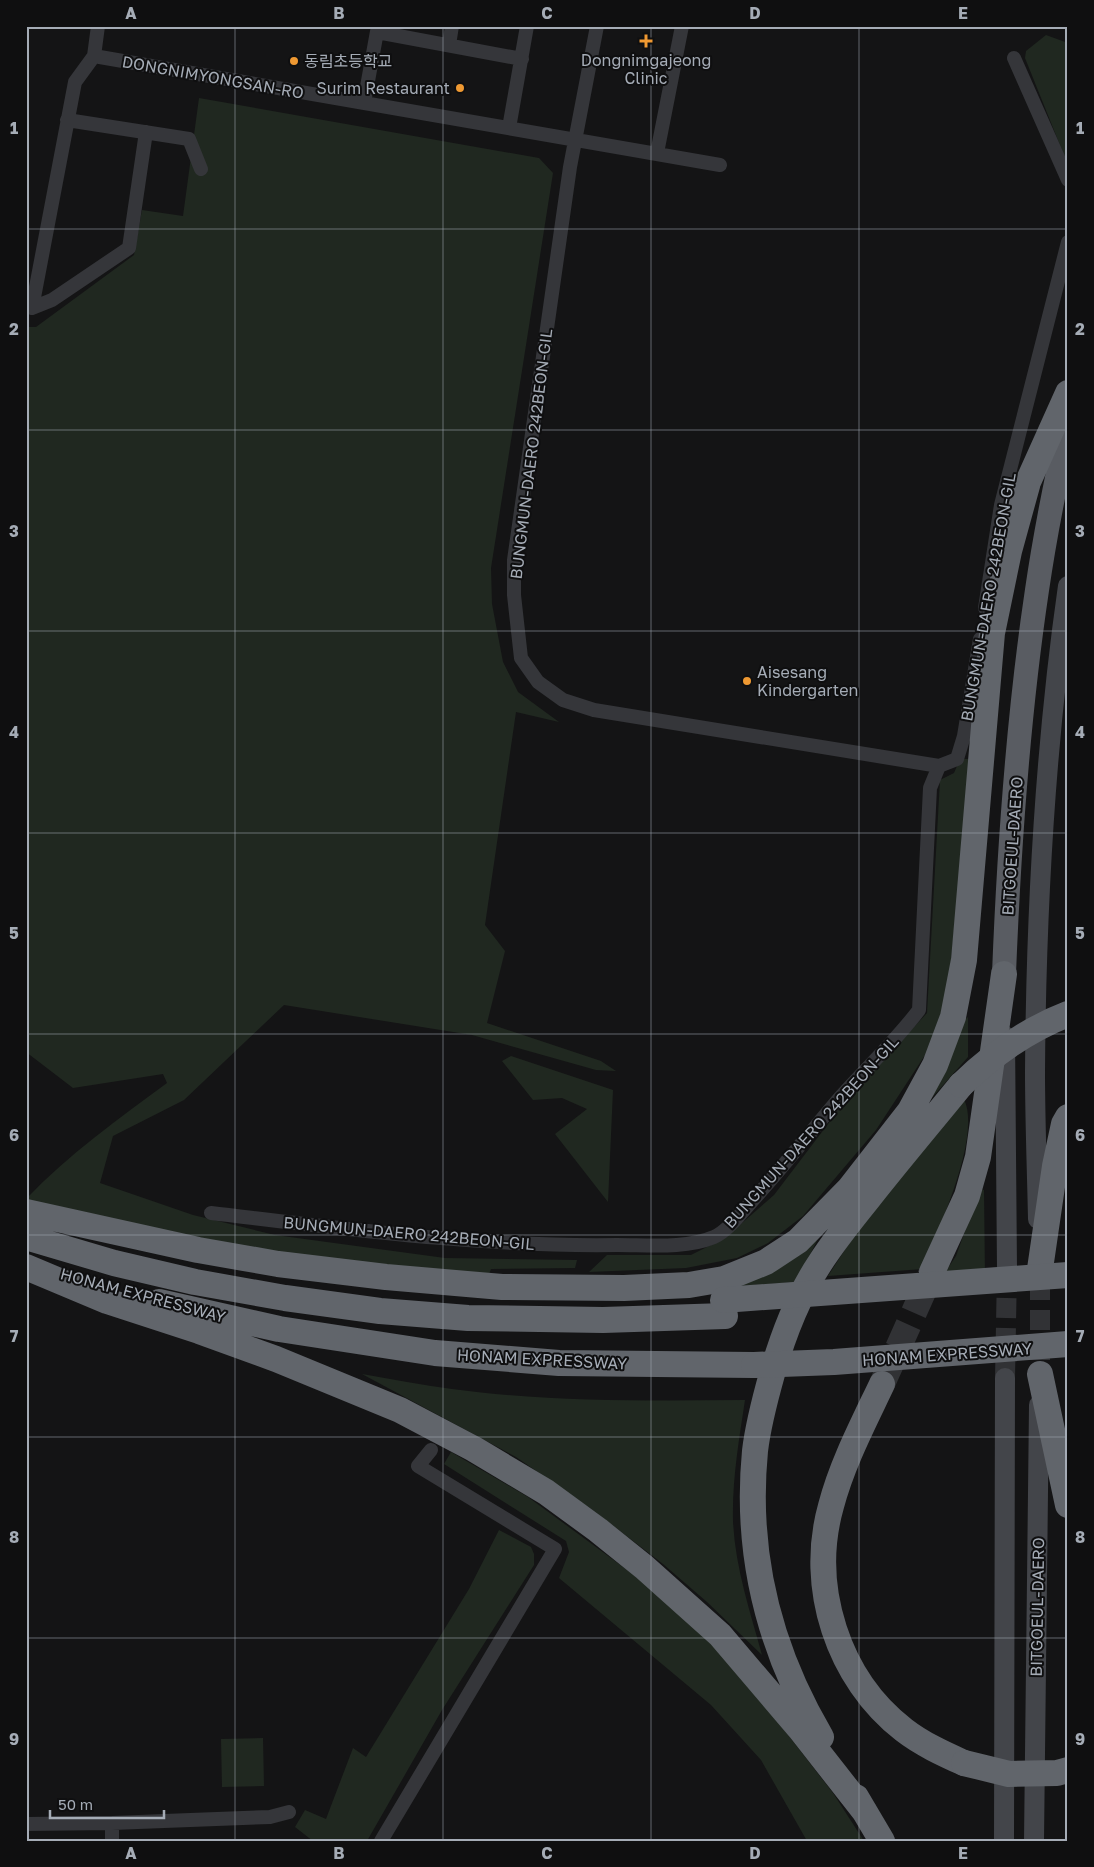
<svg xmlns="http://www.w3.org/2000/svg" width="1094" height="1867" font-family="'Golos Text','Noto Sans KR',sans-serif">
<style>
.green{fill:#202820}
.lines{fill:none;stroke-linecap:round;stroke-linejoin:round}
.secondary-tunnel{stroke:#313235;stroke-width:20;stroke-dasharray:20 10;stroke-linecap:butt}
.motorway-tunnel{stroke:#313235;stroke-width:26;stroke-dasharray:26 13;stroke-linecap:butt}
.minor{stroke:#35363a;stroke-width:14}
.secondary{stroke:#43454a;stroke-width:20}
.trunk{stroke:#595c62;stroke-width:24}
.motorway{stroke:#61656b;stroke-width:26}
.motorway-bridge{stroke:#61656b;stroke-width:26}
.grid{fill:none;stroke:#a5acb6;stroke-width:1;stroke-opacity:0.55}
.poi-dot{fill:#ef9932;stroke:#0f0f10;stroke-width:2}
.labels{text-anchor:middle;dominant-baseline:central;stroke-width:4;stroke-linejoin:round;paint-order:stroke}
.poi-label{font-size:16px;fill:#a5acb6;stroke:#0f0f10;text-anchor:start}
.street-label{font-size:16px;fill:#a5acb6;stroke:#0f0f10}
.neatline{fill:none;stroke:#a5acb6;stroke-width:2}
.grid-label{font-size:16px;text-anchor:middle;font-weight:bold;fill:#a5acb6}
</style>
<rect width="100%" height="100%" fill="#141415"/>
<path class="green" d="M1046 35 1068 43V165L1025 58 1026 51Z
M199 98 539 158 553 173 491 568 492 604 503 662 518 692 559 722 516 712 485 925 505 951 487 1023 601 1061 616 1071 596 1070 472 1035 284 1005 184 1100 113 1136 100 1183 193 1215 275 1235 445 1258 577 1260 575 1268 491 1269 488 1277 276 1256 26 1205V1199C69 1154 118 1119 167 1083L163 1074 73 1088 26 1052V327H36L134 255 142 210 183 216Z
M960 759H971L947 1001 931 1046 876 1130 803 1216 768 1243 737 1258 686 1268 589 1272 607 1255H691L725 1238 774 1195 844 1103 927 1013 940 780 954 773Z
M968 1017V1057L921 1110 957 1026Z
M511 1056 613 1090 608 1202 555 1134 587 1109 562 1098 533 1100 502 1061Z
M964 1099C982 1137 937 1231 923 1269L828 1276 857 1231Z
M980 1189 984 1190 985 1277 940 1280 956 1256Z
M822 1231 796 1282 726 1287Z
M362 1374C392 1379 422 1385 452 1389 549 1402 648 1401 745 1400 739 1440 732 1480 733 1521 735 1567 750 1611 762 1655L707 1602 663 1564 594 1511 516 1457Z
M451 1452 528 1497 634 1575 692 1624 744 1678 833 1793 864 1841H807L761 1760 711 1705 559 1578 569 1552 566 1541 444 1464Z
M499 1530 531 1547 534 1554V1565L442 1710 367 1841H313L295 1827 305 1810 326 1819 353 1748 366 1757 469 1589Z
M263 1738 264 1786 222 1787 221 1739Z"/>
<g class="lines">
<path class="secondary-tunnel" d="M1040 1360V1269
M1005 1378 1007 1270"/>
<path class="motorway-tunnel" d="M882 1384 932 1272"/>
<path class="minor" d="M98 26 94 56 75 82 32 308 52 300 129 248 146 132
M597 26 570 167 514 560V595L521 658 538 682 563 700 594 710 939 766 957 759 964 736 980 639
M377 32 522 59
M449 45 452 26
M94 56 720 165
M1014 58 1068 180
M364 103 378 26
M67 120 189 139 201 169
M509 128 527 26
M657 153 682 26
M985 608 1001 505 1068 242
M211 1213C347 1229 480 1247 617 1245 649 1245 685 1249 714 1237 728 1231 743 1211 753 1200 782 1168 809 1134 837 1101 864 1070 894 1043 919 1010L930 788 939 766
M112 1823V1841
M26 1824 112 1823 270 1817 289 1812
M381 1841 555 1549 418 1466 431 1450"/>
<path class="secondary" d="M1005 1036 1007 1270
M1038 1219C1037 1170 1035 1121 1035 1072 1036 910 1045 747 1068 586
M1004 1841 1005 1378
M1034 1841 1039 1405"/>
<path class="trunk" d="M1004 974C1009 846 1018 717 1037 590 1045 535 1056 480 1068 426"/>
<path class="motorway" d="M26 1212 198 1250 278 1264 386 1277 502 1287 624 1288 689 1285 724 1279 766 1262 798 1241 850 1188 910 1111 935 1065 953 1017 964 960 992 633 1009 551 1028 482 1068 393
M26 1237 114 1263 195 1282 285 1298 380 1311 468 1318 603 1320 725 1316
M26 1267 107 1301 199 1331 276 1359 400 1410 474 1449 546 1492 598 1530 644 1567 720 1635 800 1729 865 1812
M1040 1269 1055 1166 1064 1124 1068 1117
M932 1272 967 1196 978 1157 1004 974
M159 1302 279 1329 435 1353 559 1363 754 1365
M1040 1374 1068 1505
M882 1384C863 1424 842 1464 831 1506 808 1587 838 1679 904 1730 922 1744 944 1754 964 1763
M821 1737C769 1649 745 1554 755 1451 758 1425 765 1399 772 1374 783 1335 798 1296 820 1263 834 1241 851 1220 868 1199 898 1161 930 1123 961 1085
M856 1797 882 1841"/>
<path class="motorway-bridge" d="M961 1085C993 1054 1026 1030 1068 1014
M723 1300 1068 1275
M754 1365 834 1362 1068 1344
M964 1763 1009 1774 1057 1773 1068 1770"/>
</g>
<path class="grid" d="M235 26V1841M443 26V1841M651 26V1841M859 26V1841M26 229H1068M26 430H1068M26 631H1068M26 833H1068M26 1034H1068M26 1235H1068M26 1437H1068M26 1638H1068"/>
<g class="poi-dot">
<path d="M643.5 33.5h5v5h5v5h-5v5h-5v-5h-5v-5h5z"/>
<circle cx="294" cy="61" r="5"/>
<circle cx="460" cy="88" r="5"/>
<circle cx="747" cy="681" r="5"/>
</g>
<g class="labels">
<g class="poi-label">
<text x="646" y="60" text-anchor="middle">Dongnimgajeong<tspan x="646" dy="18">Clinic</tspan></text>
<text x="304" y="61">동림초등학교</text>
<text x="450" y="88" text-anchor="end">Surim Restaurant</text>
<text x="757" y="672">Aisesang<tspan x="757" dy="18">Kindergarten</tspan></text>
</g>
<g class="street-label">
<text transform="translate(213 77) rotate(10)">DONGNIMYONGSAN-RO</text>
<text transform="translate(531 454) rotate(-83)">BUNGMUN-DAERO 242BEON-GIL</text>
<text transform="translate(988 597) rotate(-80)">BUNGMUN-DAERO 242BEON-GIL</text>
<text transform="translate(1012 846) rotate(-86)">BITGOEUL-DAERO</text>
<text transform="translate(811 1132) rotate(-48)">BUNGMUN-DAERO 242BEON-GIL</text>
<text transform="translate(409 1233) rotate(5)">BUNGMUN-DAERO 242BEON-GIL</text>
<text transform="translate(143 1295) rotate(15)">HONAM EXPRESSWAY</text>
<text transform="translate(947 1354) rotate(-4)">HONAM EXPRESSWAY</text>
<text transform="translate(542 1359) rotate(3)">HONAM EXPRESSWAY</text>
<text transform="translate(1037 1607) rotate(-89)">BITGOEUL-DAERO</text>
</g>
</g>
<rect width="1094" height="1867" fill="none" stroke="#0f0f10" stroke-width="55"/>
<path d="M50 1810v8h114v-8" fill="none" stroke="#a5acb6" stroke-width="2.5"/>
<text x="58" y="1810" font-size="15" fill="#a5acb6" stroke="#0f0f10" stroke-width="4" paint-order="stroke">50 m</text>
<rect x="28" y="28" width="1038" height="1812" class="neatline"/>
<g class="grid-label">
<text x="131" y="19">A</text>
<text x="339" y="19">B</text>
<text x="547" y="19">C</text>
<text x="755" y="19">D</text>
<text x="963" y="19">E</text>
<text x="14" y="134">1</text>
<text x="1080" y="134">1</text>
<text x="14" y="335">2</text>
<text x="1080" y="335">2</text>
<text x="14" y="537">3</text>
<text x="1080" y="537">3</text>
<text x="14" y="738">4</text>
<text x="1080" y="738">4</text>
<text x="14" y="939">5</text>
<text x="1080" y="939">5</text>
<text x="14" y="1141">6</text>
<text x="1080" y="1141">6</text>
<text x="14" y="1342">7</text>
<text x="1080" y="1342">7</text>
<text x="14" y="1543">8</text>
<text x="1080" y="1543">8</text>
<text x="14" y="1745">9</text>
<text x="1080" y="1745">9</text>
<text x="131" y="1859">A</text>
<text x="339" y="1859">B</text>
<text x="547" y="1859">C</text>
<text x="755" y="1859">D</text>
<text x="963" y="1859">E</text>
</g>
</svg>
